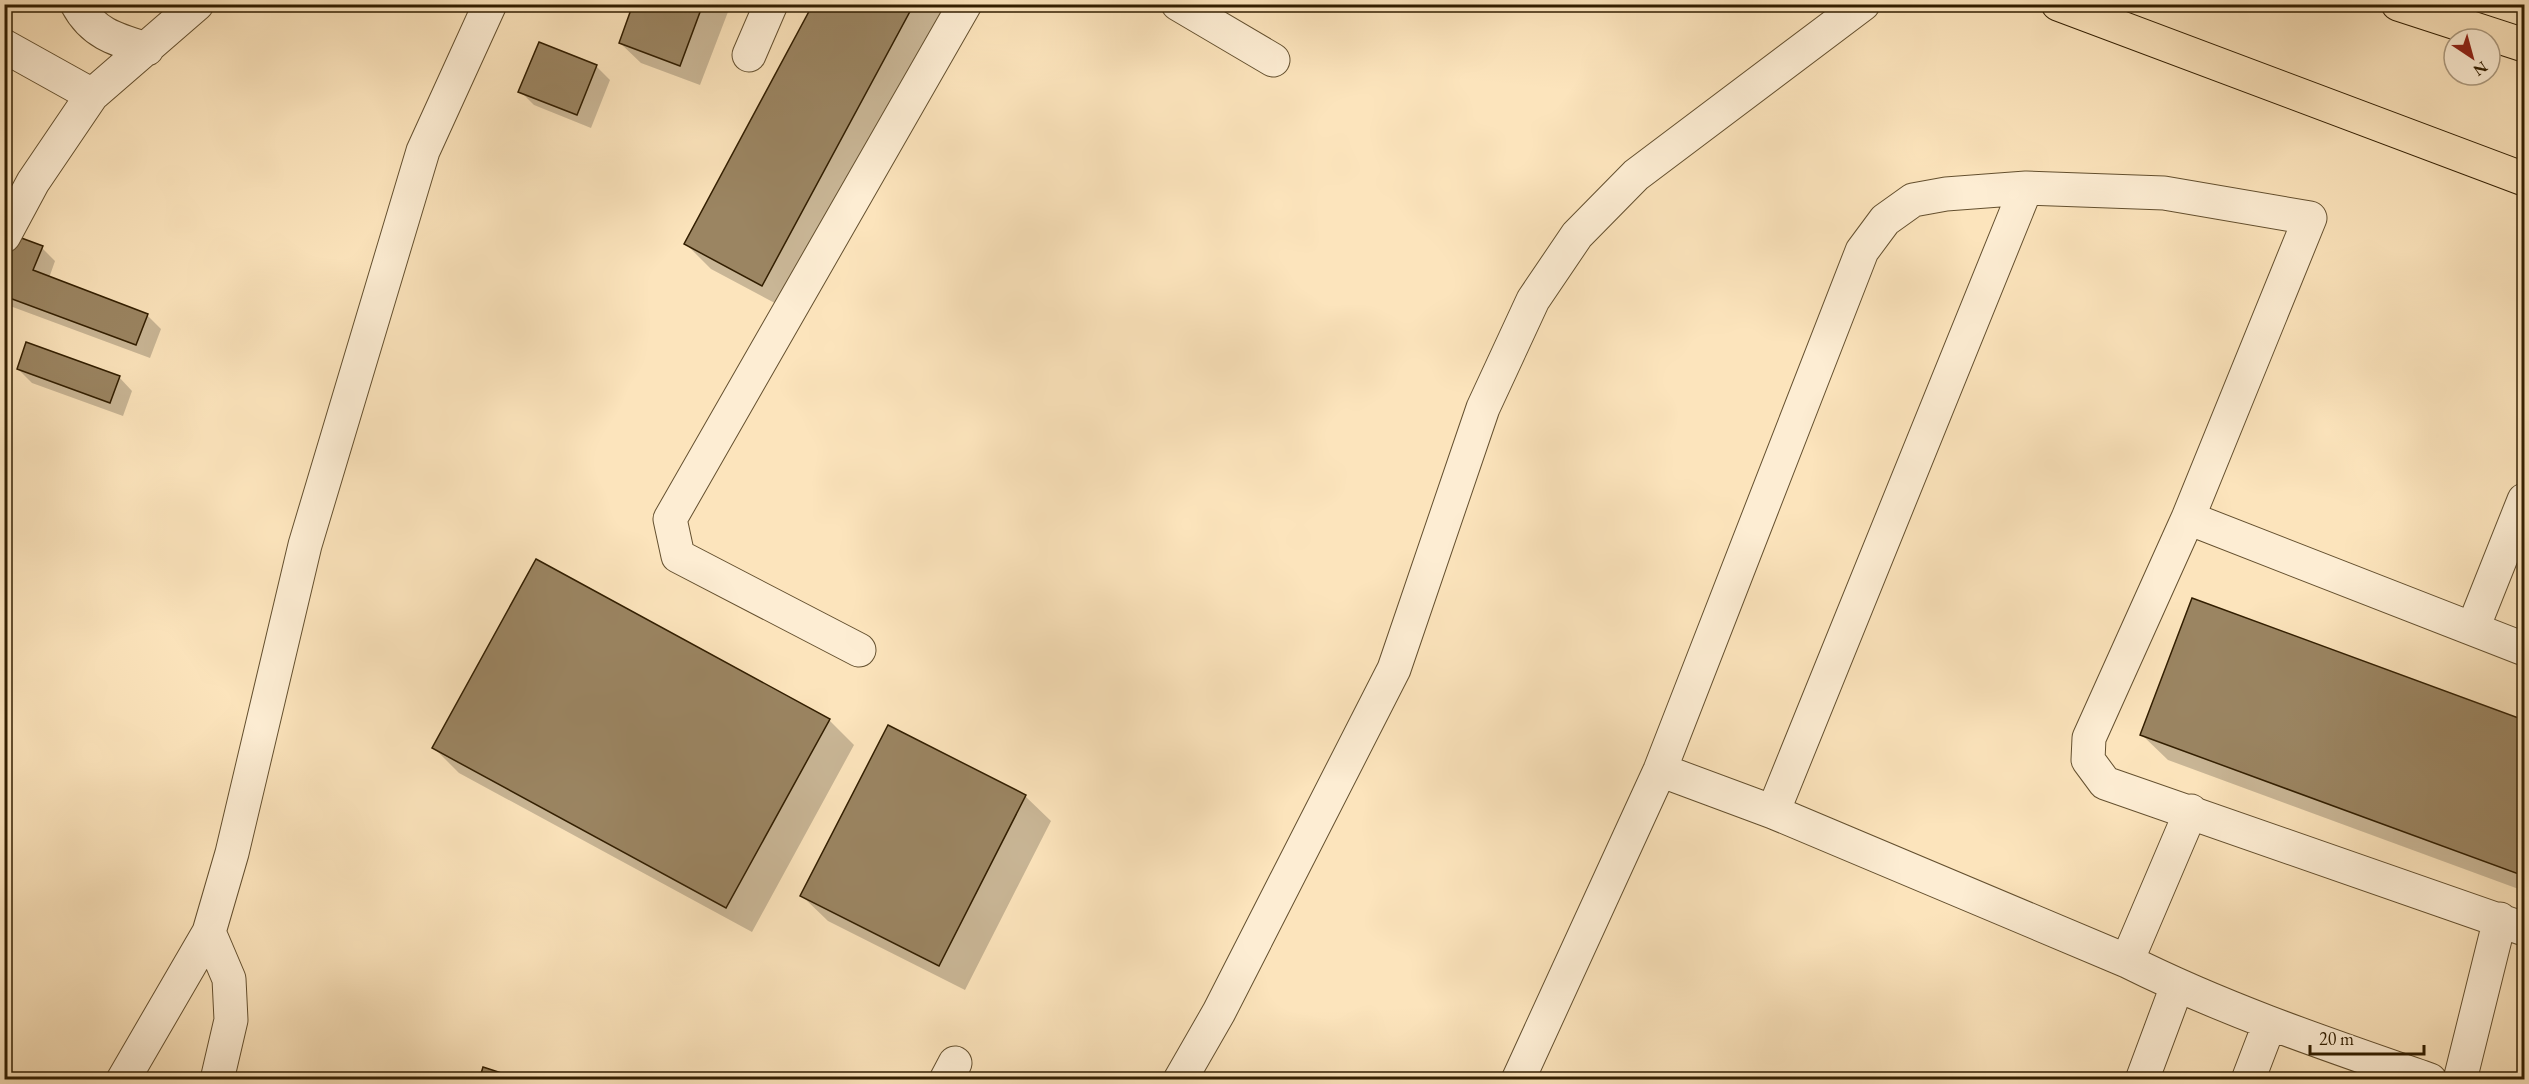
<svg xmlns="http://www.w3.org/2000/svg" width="2529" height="1084" font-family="'EB Garamond',serif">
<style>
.shadow{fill:#0003}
.building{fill:#9b8562;stroke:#321e00;stroke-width:1.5}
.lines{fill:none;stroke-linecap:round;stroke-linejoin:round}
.minor-casing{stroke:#64502f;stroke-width:35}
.major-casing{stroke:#321e00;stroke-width:35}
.minor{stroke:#fdedd3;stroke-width:33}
.major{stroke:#fce4bc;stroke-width:33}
</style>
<rect width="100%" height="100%" fill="#fce4bc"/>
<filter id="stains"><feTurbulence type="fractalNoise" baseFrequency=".00333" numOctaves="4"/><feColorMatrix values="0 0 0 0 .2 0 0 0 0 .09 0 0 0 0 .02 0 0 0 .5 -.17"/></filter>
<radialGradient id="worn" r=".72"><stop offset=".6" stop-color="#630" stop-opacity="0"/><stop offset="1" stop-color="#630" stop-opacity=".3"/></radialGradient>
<path class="shadow" d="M635 4H731L700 85 641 63 620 43Z
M815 4H948L788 310 711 269 686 244Z
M596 66 610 80 591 128 534 105 520 91Z
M42 248 55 261 49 278 147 315 161 329 150 358 10 306 4 301V269Z
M18 369 119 377 132 391 123 416 32 383Z
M2192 600 2524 722V891L2168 760 2142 735Z
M829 720 854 745 752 932 459 773 434 748Z
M1025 796 1051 821 965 990 828 921 802 896Z"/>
<path class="building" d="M633 4H703L680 66 619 43Z
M813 4H914L762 286 684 244Z
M539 42 597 65 577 115 518 92Z
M16 236 43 246 33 270 148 314 136 345 4 296V265Z
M26 342 120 376 110 403 17 369Z
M536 559 830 719 726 908 432 748Z
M2192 598 2524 720V876L2140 735Z
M888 725 1026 795 939 966 800 896Z
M483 1067 523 1080H479Z"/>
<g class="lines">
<g class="minor-casing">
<path id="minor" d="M77 4C93 34 117 40 147 49
M1178 4 1273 60
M4 46 92 95
M749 55 771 4
M4 236 33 182 92 95 197 4
M2188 518 2089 738 2088 760 2105 783 2524 929
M2473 628 2524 500
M859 650 678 556 670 519 965 4
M1660 770 1773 812 2127 961C2225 1010 2326 1044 2430 1080
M1773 812 2026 188
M209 932 229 979 231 1020 217 1080
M2127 961 2191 811
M123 1080 209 932 232 853 305 545 423 151 490 4
M946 1080 955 1063
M1180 1080 1219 1012 1394 669 1483 408 1533 300 1577 235 1636 175 1863 4
M1518 1080 1660 770 1862 251 1885 220 1913 200 1946 194 2026 188 2164 193 2310 218 2188 518 2524 649
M2142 1080 2177 986
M2248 1080 2269 1025
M2460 1080 2500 919"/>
</g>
<g class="major-casing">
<path id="major" d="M2058 4 2524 179
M2398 4 2524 45"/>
</g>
<use href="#minor" class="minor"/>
<use href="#major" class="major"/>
</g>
<rect width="2529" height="1084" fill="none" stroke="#fce4bc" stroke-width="24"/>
<rect x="6" y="6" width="2517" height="1072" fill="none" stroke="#321e00" stroke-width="3"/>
<rect x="12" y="12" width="2505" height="1060" fill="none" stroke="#321e00" stroke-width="1.5"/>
<g transform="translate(2472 57) rotate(144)"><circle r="28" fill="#fdedd3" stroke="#ac9a7f" stroke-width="1.5"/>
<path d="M0-4.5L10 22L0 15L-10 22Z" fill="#8f2418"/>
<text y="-9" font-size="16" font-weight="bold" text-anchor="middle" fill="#321e00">N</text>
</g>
<path d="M2310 1045v9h114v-9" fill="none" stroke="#321e00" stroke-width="3"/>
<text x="2319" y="1045" font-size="18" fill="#321e00" stroke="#fdedd3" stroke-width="4.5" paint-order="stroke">20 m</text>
<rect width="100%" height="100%" filter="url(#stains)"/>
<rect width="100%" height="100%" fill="url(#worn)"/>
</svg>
